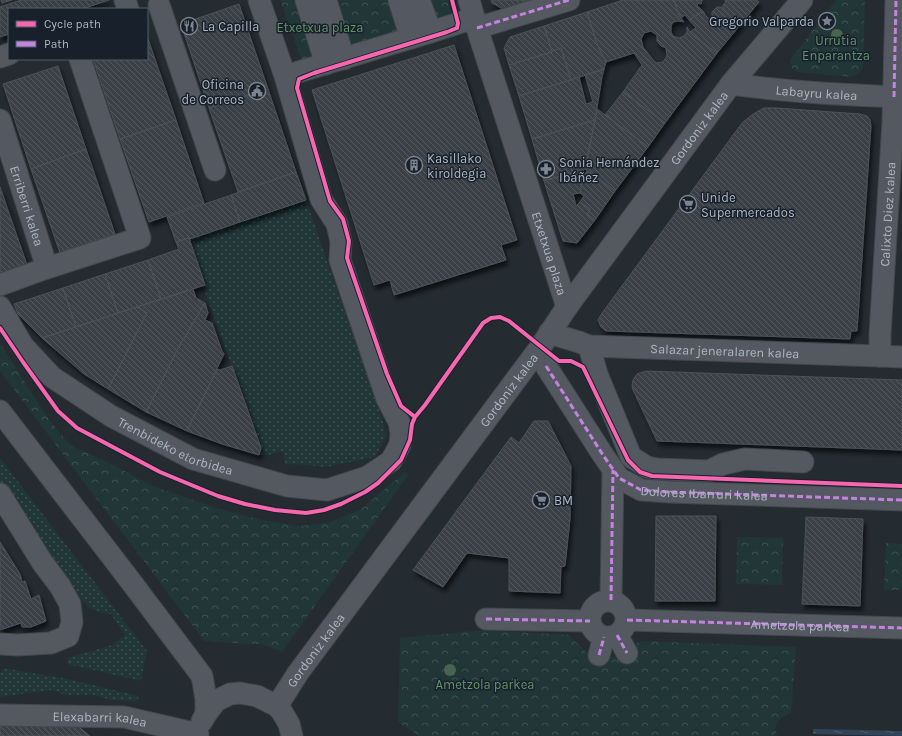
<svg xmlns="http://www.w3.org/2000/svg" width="902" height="736" font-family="Karla,sans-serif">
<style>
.grass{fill:url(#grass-dots)}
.park{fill:url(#park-crowns)}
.water{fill:url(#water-ripples)}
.building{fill:url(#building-back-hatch);stroke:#4b525a;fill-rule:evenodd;filter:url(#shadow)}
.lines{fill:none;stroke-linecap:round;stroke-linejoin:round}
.minor-casing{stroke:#42474c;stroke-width:23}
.minor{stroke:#545860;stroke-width:21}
.quiet{stroke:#c483df;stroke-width:3;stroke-dasharray:6 3;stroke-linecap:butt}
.cycleway-casing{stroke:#18212b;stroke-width:6}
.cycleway{stroke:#f766af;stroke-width:4}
.tree{fill:#476550}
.labels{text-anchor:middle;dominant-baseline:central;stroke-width:3;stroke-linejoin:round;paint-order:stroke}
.poi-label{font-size:13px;fill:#acb7c4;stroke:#18212b;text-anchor:start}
.park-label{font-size:13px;fill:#63946a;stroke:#18212b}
.street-label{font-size:13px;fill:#acb7c4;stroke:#18212b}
</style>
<defs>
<pattern id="grass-dots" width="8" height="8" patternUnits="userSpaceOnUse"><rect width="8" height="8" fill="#213637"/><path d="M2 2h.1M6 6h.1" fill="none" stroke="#3f5152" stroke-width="1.8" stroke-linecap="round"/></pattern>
<pattern id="park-crowns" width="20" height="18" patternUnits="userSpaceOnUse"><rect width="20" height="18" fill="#213637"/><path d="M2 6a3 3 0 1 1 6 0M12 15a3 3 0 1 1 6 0" fill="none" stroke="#3f5152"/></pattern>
<pattern id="water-ripples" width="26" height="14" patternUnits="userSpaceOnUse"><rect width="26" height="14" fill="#30455a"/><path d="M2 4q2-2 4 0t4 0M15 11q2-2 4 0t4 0" fill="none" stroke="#4b5e70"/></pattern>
<pattern id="building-back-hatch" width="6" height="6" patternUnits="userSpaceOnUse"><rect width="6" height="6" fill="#3b4046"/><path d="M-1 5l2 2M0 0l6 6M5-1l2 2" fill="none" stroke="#55595f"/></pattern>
<filter id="shadow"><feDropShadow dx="2.5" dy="4.5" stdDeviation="2" flood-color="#0009"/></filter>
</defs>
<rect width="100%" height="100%" fill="#242b31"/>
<path class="grass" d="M306 200 383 421 386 437 375 457 326 467 295 464 286 465 282 451 269 455H259L261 448 186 239Z
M0 458 147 651 141 681 67 664V658L112 645 125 635 111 614 101 613 90 608 71 590 0 482Z
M3 668 68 679 139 696 137 701 111 700 94 695H66L51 690 0 697V672H2Z"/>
<path class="park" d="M280 0H447L452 15 302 61Z
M836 0H865L863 68 859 73 851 77 798 72 792 68 790 60Z
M0 343 47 417 70 445 105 461 153 486 216 508 262 520 299 526 327 523 360 510 405 472 408 475 282 652 262 644H246L204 641 0 371Z
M737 537 783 538 782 585 736 584Z
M886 543 902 544V590H884Z
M484 630 569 635 591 657 599 659 622 655 640 641 796 647 791 713C780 717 773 723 777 736H419L398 722 400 638Z"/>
<path class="water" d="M813 729 902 731V736L813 734Z"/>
<path class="building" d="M1 0H12L2 3Z
M21 0H109L82 9H9V34L0 37V7Z
M491 0H532L503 9 492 3Z
M623 0H674L679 15 684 22 679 21 673 22 671 26V32L673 36 679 38 684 36 687 32V27L691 34 717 53 665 123 623 92 642 65 634 53 606 62 597 44 587 12ZM651 31 657 35V41L661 46 666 48 667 56 663 62 657 63 654 61 643 47 641 39 644 33Z
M674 0H702L701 4 698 3 697 6 700 8 703 11 689 20 685 15 681 18 679 15Z
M725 0H756L759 2 717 53 691 34 690 32 696 28 689 20 703 11 706 16 713 22 716 19 712 16V12L717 7H721L723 9V5L726 2Z
M239 4 268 89 209 108 181 24Z
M587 12 597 44 606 62 604 69 571 80 561 48 552 51 544 26Z
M544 26 552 52 509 65 504 48 510 37Z
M147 36 176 120 120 139 93 59H147Z
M454 45 517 240 501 245 506 260 394 295 390 280 374 285 312 90Z
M561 48 571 80 519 96 509 65 552 52V51Z
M58 66 86 149 31 169 3 84Z
M604 69 602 77 595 120 532 139 519 96 579 77 586 104 593 102 585 75Z
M268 89 296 172 238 192 209 108Z
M623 92 665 123 648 147 605 115Z
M764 108H777L860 114 867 116 870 120 871 126 857 331H851L850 339 606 331 601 327 598 320 602 313 742 123 753 114Z
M597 109 648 147 615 191 585 169Z
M176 120 204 203 149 222 120 139Z
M595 120 585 169 544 181 532 139Z
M86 149 115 234 60 253 31 169Z
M584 169 581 179H583L580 193 573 194 576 206 580 202 590 209 587 214 595 220 577 243 563 241 544 181Z
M587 171 615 191 595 220 587 214 590 209 580 202 584 196 580 193 583 179H584L585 177 584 175Z
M296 172 306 200 240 222 231 195Z
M0 187 27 265 0 274Z
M231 195 240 222 190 239 189 238 176 242 167 217Z
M189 238 205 285 161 299 148 260 179 249 176 242Z
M148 260 161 299 118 313 105 274Z
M105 274 118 313 76 327 63 288Z
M63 288 76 327 42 338 18 314 14 304Z
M193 289 196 298 205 303 177 350 146 412 108 389 147 313 137 307Z
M205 303 208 313 205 320 212 323 222 351 224 354 187 431 146 412 177 350Z
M137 307 147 313 108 389 84 374 42 338Z
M232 366 261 448 259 455 222 444 187 431 217 369 220 370Z
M646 371 902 380V450L657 441 633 390 632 386 633 380 637 374Z
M534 421H548L571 466 570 519 565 566 561 567 560 593 509 591V558L467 553 443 587 413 570 511 437 519 443Z
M656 516H716L715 601H655Z
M806 517 863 519 860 606 802 604Z
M0 542 20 574 22 582 25 581 31 599 39 595 46 621 31 627H22L21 623 0 630Z
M0 724 78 726 90 736H0Z"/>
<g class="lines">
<g class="minor-casing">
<g id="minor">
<path d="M125 0 128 9"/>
<path d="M306 0 326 64"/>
<path d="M326 0 344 59"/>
<path d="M399 0 411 38"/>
<path d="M419 0 431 32"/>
<path id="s1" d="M469 0 477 28 567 307"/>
<path d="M159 5 215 170"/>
<path d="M477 28 569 0"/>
<path d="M0 57 9 54"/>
<path d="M285 76 431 32 474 18"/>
<path id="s2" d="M731 84C788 92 845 95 902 97"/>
<path id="s3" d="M0 120 47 268"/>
<path d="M0 285 47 268 140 238 80 59"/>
<path id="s4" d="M0 307 23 346 52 377 111 416 193 459 287 486 327 490 367 477 391 461 400 445 401 433 399 422 387 399 340 260 341 242 337 224 321 199 285 76 259 0"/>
<path id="s5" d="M549 333 579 342 589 346 880 356 902 357"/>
<path d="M589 346 597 374 631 457 647 467 657 469 709 471 723 464 745 459 803 462"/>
<path id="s6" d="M880 356V334L893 121 896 0"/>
<path id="s7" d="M546 366 603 455 619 478 641 490 669 492 902 500"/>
<path d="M0 411 129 579 202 676 206 699V714"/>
<path d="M0 494 42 562 60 586 70 604 72 622 68 636 51 643 18 645 0 644"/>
<path d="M611 600 613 470"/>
<circle cx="608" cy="619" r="18"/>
<path d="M486 619 590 621"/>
<path id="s8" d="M627 620 902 628"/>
<path d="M617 635 627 653"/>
<path d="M599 655 604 637"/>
<path id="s9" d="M277 706 298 673 541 346 567 307 731 84 802 0"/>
<path id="s10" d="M0 715 124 717 198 734"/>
<path d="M202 721 206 714 216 701 230 694 240 693 257 696 277 706 282 712 289 724 292 736"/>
</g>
</g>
<use href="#minor" class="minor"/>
<path class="quiet" d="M477 28 569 0
M894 97 896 0
M546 366 603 455 619 478 641 490 669 492 902 500
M611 600 613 470
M486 619 590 621
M627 620 902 628
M617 635 627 653
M599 655 604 637"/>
<g class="cycleway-casing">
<path id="cycleway" d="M0 328 23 362 58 411 77 428 160 472 218 496 245 504 275 510 306 513 324 510 341 504 365 492 378 483 401 460 410 440 412 424 415 417 425 405 483 323 491 318 500 317 509 321 559 361H571L583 367 628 460 640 472 652 476 902 486
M415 417 401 406 387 374 347 258 349 241 343 219 330 201 297 88 299 79 314 73 447 32 457 28 458 23 452 0"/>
</g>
<use href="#cycleway" class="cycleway"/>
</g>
<g class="tree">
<circle cx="837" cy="35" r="6"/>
<circle cx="450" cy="670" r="6"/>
</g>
<defs>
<g id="sight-ring" transform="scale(0.9)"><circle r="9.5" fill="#18212b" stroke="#7c8691" stroke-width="1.5"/><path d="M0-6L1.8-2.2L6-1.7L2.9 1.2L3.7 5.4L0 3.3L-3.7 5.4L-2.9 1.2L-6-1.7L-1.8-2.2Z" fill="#7c8691"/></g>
<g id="restaurant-ring" transform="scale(0.9)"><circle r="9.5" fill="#18212b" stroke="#7c8691" stroke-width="1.5"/><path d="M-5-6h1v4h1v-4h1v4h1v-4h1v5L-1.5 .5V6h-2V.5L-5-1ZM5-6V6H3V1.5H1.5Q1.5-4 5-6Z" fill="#7c8691"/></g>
<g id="civic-ring" transform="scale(0.9)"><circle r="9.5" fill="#18212b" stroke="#7c8691" stroke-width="1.5"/><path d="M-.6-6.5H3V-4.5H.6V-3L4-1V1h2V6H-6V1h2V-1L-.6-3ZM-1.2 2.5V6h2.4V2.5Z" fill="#7c8691"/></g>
<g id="building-ring" transform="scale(0.9)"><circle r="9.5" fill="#18212b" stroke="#7c8691" stroke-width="1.5"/><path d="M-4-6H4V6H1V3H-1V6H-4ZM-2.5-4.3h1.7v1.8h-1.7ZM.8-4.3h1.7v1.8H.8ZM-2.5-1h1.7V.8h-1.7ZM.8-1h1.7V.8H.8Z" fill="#7c8691"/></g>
<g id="pharmacy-ring" transform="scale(0.9)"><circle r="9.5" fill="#18212b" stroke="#7c8691" stroke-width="1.5"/><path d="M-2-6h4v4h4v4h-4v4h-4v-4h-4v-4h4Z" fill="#7c8691"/></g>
<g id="supermarket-ring" transform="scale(0.9)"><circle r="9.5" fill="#18212b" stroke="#7c8691" stroke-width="1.5"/><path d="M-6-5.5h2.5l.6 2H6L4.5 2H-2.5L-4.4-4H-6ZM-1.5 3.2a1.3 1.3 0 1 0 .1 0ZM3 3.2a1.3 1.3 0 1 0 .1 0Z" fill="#7c8691"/></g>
</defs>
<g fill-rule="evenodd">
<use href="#sight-ring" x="827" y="21"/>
<use href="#restaurant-ring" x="189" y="26"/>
<use href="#civic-ring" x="257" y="91"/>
<use href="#building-ring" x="414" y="165"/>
<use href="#pharmacy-ring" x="546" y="169"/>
<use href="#supermarket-ring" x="688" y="204"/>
<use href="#supermarket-ring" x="541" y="500"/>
</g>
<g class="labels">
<g class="poi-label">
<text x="814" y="21" text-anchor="end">Gregorio Valparda</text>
<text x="202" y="26">La Capilla</text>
<text x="244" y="84" text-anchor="end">Oficina<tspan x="244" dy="15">de Correos</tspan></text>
<text x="427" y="158">Kasillako<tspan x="427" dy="15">kiroldegia</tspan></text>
<text x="559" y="162">Sonia Hernández<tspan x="559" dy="15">Ibáñez</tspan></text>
<text x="701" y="197">Unide<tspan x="701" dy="15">Supermercados</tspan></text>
<text x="554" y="500">BM</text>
</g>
<g class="park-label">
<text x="320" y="27">Etxetxua plaza</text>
<text x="836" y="40">Urrutia<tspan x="836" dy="15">Enparantza</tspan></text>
<text x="485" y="684">Ametzola parkea</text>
</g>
<g class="street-label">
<text stroke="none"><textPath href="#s2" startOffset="86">Labayru kalea</textPath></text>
<text stroke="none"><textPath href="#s9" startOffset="716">Gordoniz kalea</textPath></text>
<text stroke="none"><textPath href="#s3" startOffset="90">Erriberri kalea</textPath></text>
<text stroke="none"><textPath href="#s6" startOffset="142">Calixto Diez kalea</textPath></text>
<text stroke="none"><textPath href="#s1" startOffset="266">Etxetxua plaza</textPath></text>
<text stroke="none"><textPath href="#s5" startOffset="178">Salazar jeneralaren kalea</textPath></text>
<text stroke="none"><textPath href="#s9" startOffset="392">Gordoniz kalea</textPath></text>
<text stroke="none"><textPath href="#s4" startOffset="230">Trenbideko etorbidea</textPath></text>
<text stroke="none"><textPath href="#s7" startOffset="222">Dolores Ibarruri kalea</textPath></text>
<text stroke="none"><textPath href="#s8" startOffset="173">Ametzola parkea</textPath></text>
<text stroke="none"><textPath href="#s9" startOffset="68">Gordoniz kalea</textPath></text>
<text stroke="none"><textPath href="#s10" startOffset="100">Elexabarri kalea</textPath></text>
</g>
</g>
<rect x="8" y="8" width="140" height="52" fill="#18212b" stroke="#535d68"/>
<rect x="16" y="21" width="20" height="6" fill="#f766af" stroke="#535d68"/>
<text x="44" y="28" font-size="12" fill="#acb7c4">Cycle path</text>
<rect x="16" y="41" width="20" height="6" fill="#c483df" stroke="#535d68"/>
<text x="44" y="48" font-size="12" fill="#acb7c4">Path</text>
</svg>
